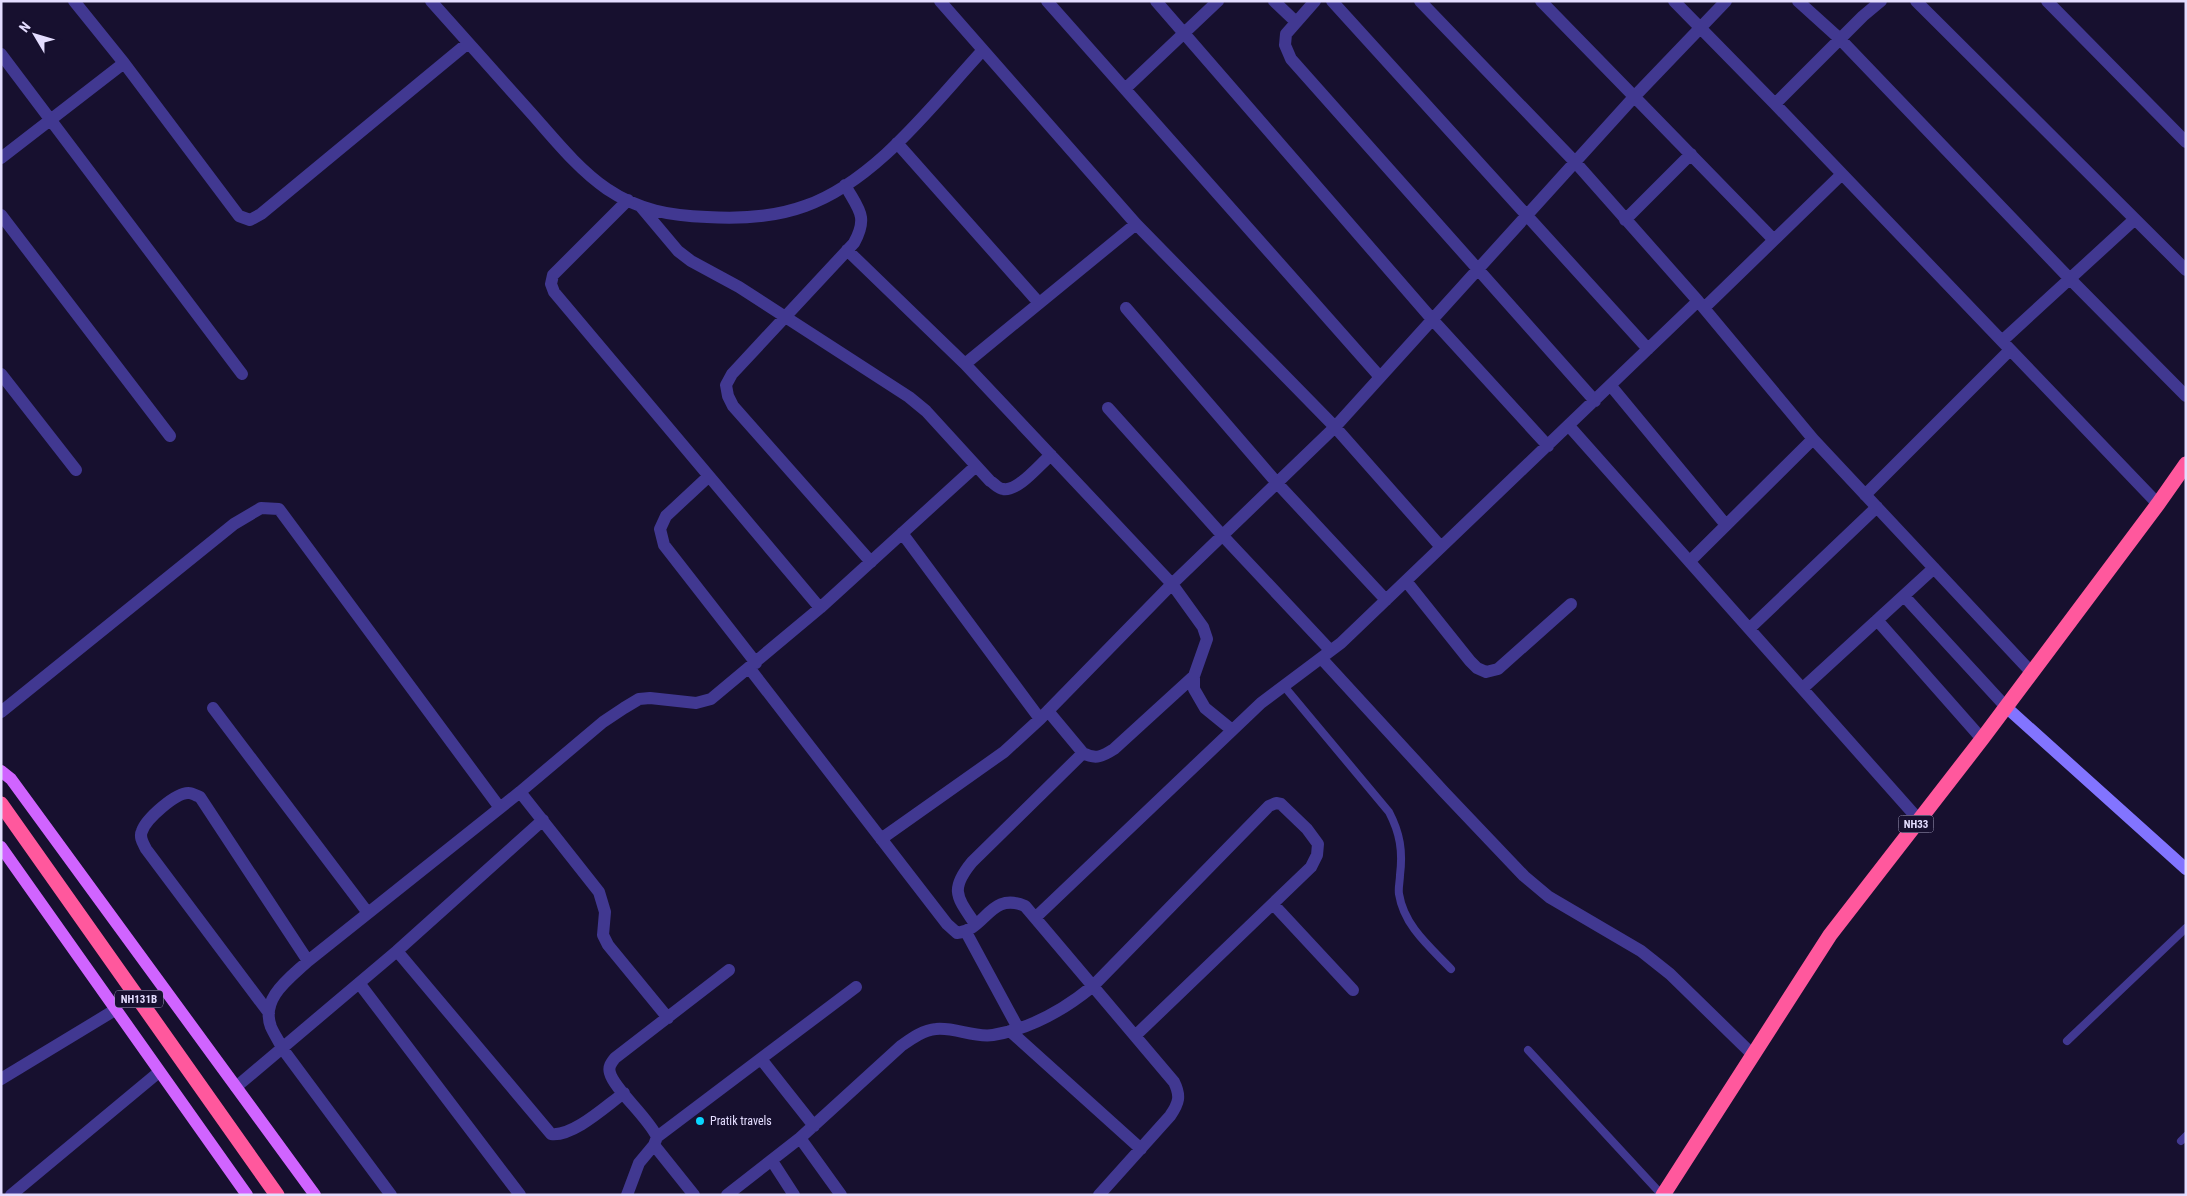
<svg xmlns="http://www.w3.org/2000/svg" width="2187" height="1196" font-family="'Roboto Condensed',sans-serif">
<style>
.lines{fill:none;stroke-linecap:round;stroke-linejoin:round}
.lane{stroke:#413891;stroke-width:8}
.street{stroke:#413891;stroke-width:12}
.secondary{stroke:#8274ff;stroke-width:12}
.primary{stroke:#d064ff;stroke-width:12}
.highway{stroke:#ff589d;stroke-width:15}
.poi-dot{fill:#09d5ff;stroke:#17102f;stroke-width:2}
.labels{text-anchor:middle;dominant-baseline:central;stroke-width:4.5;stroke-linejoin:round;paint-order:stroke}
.shield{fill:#17102f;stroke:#a6a0c1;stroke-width:1}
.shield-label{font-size:11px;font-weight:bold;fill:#e4ddff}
.poi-label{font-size:12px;fill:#e4ddff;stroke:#17102f;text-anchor:start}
</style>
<rect width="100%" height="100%" fill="#17102f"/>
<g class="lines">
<path class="lane" d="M1283 685 1389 812C1400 833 1403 851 1400 875 1400 881 1398 888 1399 894 1404 926 1430 947 1451 969
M2067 1041 2186 928
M1528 1050 1662 1195
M2181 1141 2186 1136"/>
<path class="street" d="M74 1 124 63
M431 1C465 39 498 76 532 114 555 140 578 169 607 189 638 210 671 216 707 217 739 219 775 217 805 206 876 181 933 104 983 50
M940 1 1136 224 1335 427 1441 547
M1047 1 1380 377
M1156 1 1431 318 1548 446
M1274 1 1296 22
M1315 1 1286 34 1285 45 1291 59 1595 401
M1332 1 1648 349
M1420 1 1576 163 1698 301 1813 439 2032 673
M1541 1 1774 240
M1674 1 1775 104 2158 504
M1798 1 1840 39 2070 279 2186 396
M1916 1 2186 270
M2047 1 2186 142
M1 54 242 374
M1126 88 1218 1
M1775 104 1863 16 1881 1
M897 143 1039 303
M1 158 124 63 239 216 250 220 261 214 468 43
M845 185C858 209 869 216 854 243L732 374 726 385 728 396 733 406 871 562
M628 200 553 275 551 284 554 292 820 608
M641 207 678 251 691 261 739 287 909 397 926 411 990 481C994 483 998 489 1003 489 1018 492 1040 464 1051 455
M1 215 170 436
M1625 220 1691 154
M847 250 965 364 1172 584 1203 627 1207 639 1194 676V689L1205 708 1232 730
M1126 308 1277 483 1386 600
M1704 308 1842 174
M2002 341 2135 219
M965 364 1136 224
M1 374 76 470
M1611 386 1726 525
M1108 408 1222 535 1330 650
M1569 426 1919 820
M709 476 666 516 660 529 664 545 756 663
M1865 495 2010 350
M902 533 1040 719
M1690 561 1813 439
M1406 581 1470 661 1477 668 1486 672 1498 669 1571 604
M1904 596 2006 707
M1877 620 1982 739
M1750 628 1877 507
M1321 658 1444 792 1524 876 1549 897 1641 951 1670 974 1753 1055
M750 669 947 924 957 933C986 930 990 891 1025 906L1174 1082C1181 1096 1179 1103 1170 1116L1099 1195
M1803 688 1934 568
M213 708 368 913
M1048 711 1083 753C1096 760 1103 756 1114 749L1194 676
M1 712 234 524 261 508 279 509 500 808
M520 792 599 892 605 912 603 935 608 945 668 1018
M881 839 1004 752 1040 719 1172 584 1335 427 1634 97 1726 1
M1273 904 1353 990
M1036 917 1261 703 1341 643 1698 301
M975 924C957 897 949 890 972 862L1083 753
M966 932 1018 1028
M397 951 551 1134C573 1137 606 1106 624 1093
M359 983 520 1195
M269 1013 146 849C143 843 139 837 142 831 146 819 176 792 189 793 192 793 197 796 200 797L308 961
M1010 1031 1141 1149
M761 1059 814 1126
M1 1079 115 1010
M236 1087 397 951 543 820
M657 1137 856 987
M800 1138 841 1195
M654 1145 694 1195
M772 1161 794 1195
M11 1195 159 1072
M391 1195 282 1048C279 1041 274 1034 271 1027 260 998 290 978 308 961L520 792 603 722 624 708 639 699 650 698 696 703 711 699 820 608 976 466
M627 1195 639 1163 654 1145 657 1137C648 1117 614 1089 610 1073 608 1067 611 1063 615 1058L729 970
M727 1195 800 1138 901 1046C911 1039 923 1030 936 1029 955 1027 974 1038 993 1035 1030 1029 1065 1009 1093 986L1269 806 1276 803 1281 804 1307 829 1318 844 1317 855 1311 867 1135 1036"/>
<path class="secondary" d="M2006 707 2186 869"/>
<path class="primary" d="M1 771 11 779 315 1195
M1 847 247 1195"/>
<path class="highway" d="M1 804 277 1195
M1663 1195 1830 935 1982 739 2158 504 2186 464"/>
</g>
<circle class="poi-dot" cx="700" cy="1121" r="5"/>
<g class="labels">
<g class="shield">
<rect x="1898.5" y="815.5" width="35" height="17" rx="4"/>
<rect x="115" y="990.5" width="48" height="17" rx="4"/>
</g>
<g class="shield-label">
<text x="1916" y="824">NH33</text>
<text x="139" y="999">NH131B</text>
</g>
<g class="poi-label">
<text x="710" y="1121">Pratik travels</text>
</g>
</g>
<rect width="2187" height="1196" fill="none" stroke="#e4ddff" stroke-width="5"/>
<g transform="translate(35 35) rotate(308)" stroke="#17102f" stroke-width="4" paint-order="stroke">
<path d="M0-4L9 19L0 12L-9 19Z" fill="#e4ddff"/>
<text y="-8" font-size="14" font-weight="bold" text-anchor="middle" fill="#e4ddff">N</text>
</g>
</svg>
